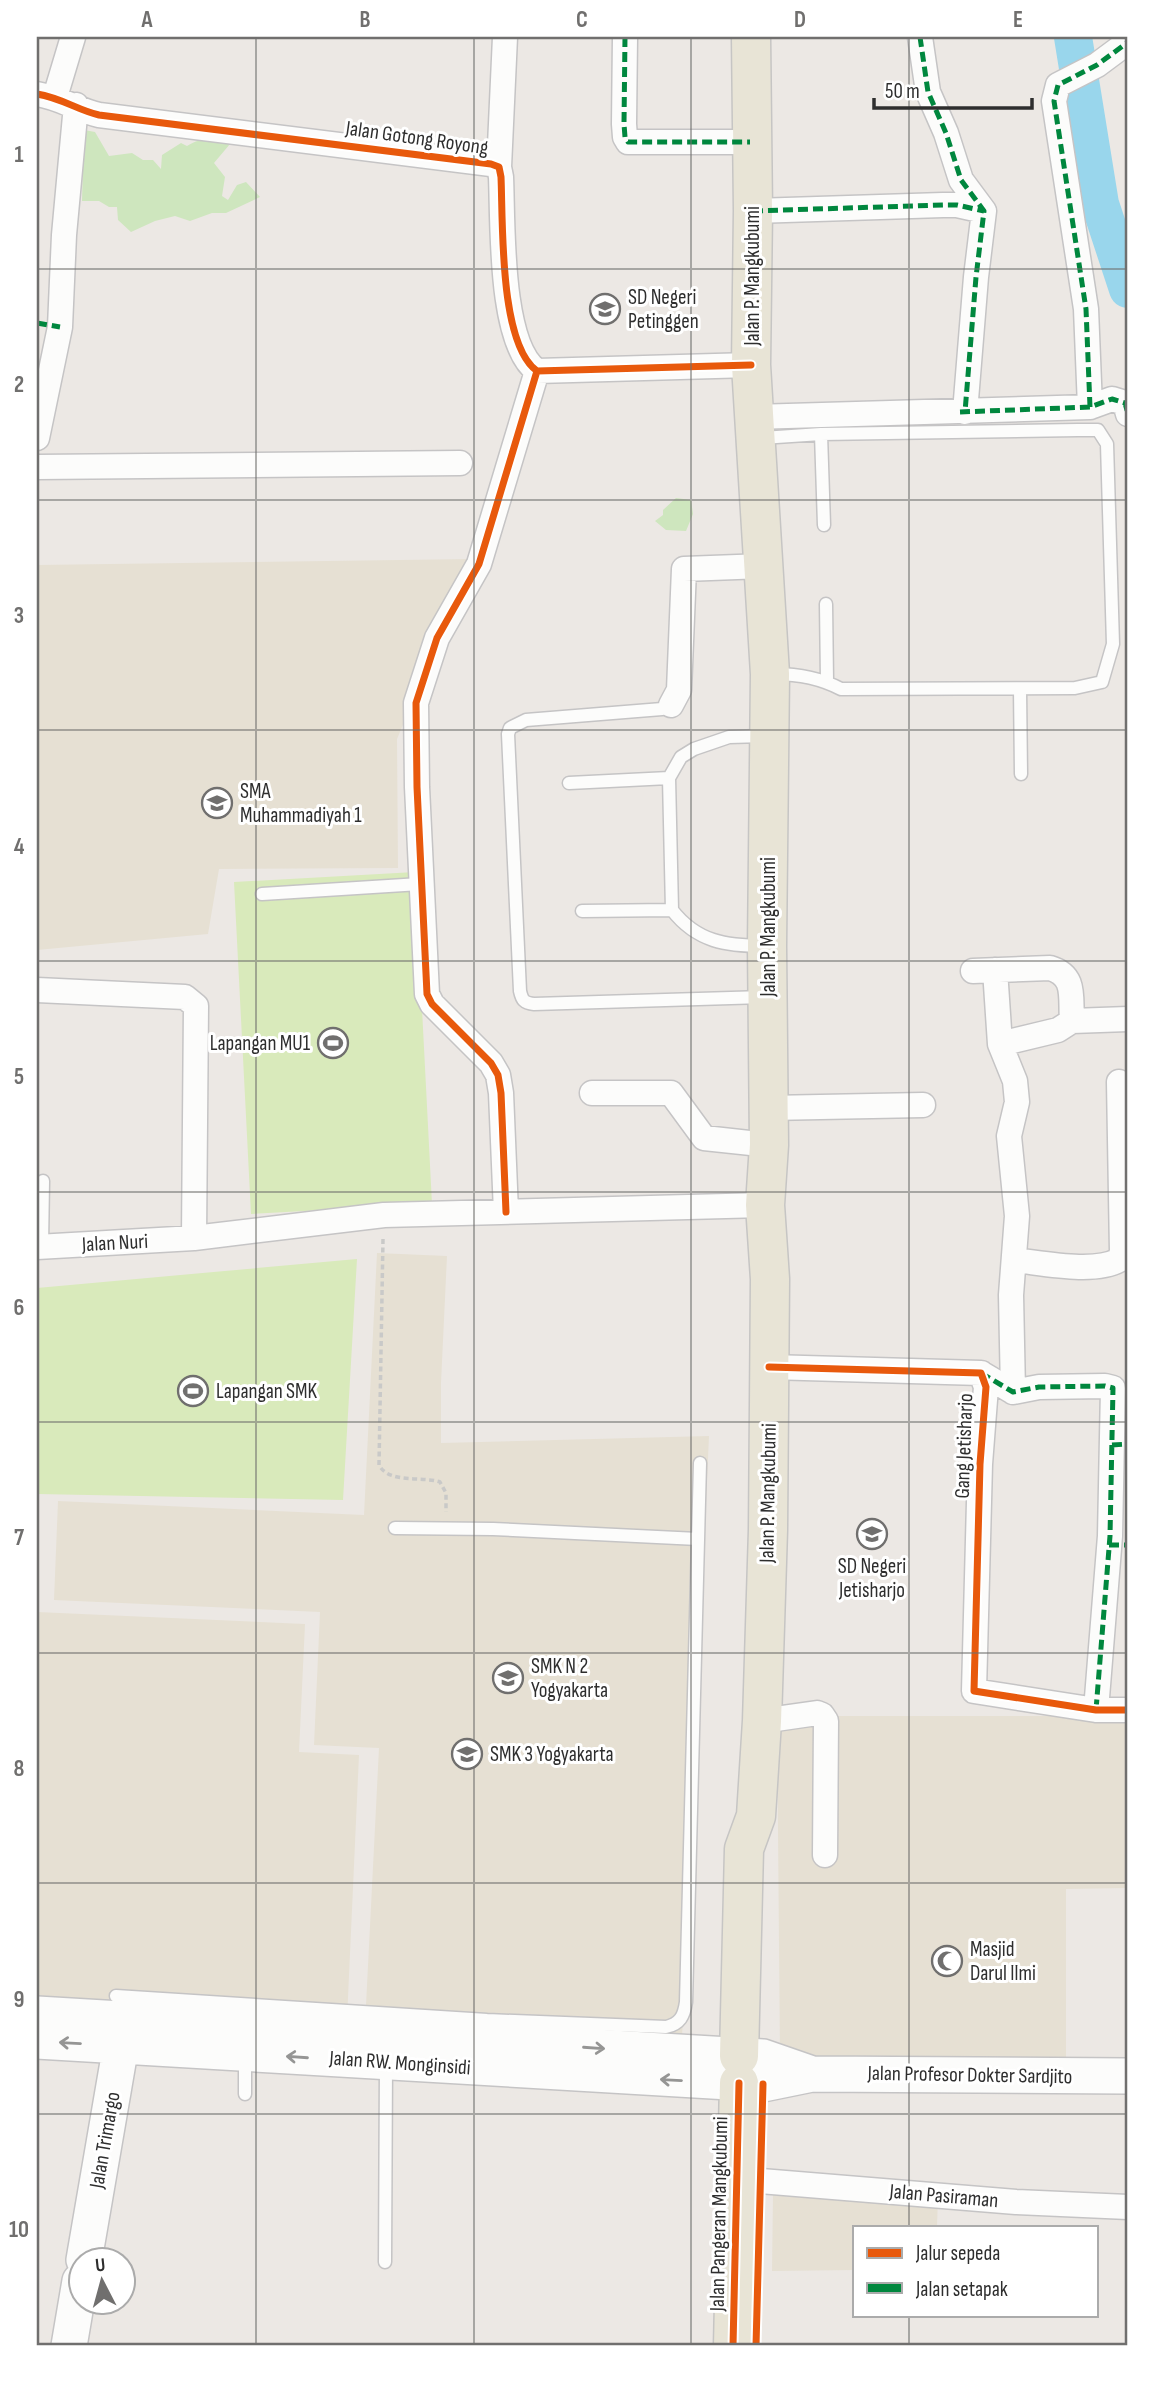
<svg xmlns="http://www.w3.org/2000/svg" width="1165" height="2383" font-family="'Sofia Sans Condensed',sans-serif">
<style>
.education{fill:#e6e0d3}
.green{fill:#cee6be}
.pitch{fill:#d9eabb}
.lines{fill:none;stroke-linecap:round;stroke-linejoin:round}
.river{stroke:#99d6ec;stroke-width:38}
.lane-casing{stroke:#c5c4c5;stroke-width:15}
.street-casing{stroke:#c5c4c5;stroke-width:27}
.secondary-casing{stroke:#c5c4c5;stroke-width:38}
.primary-casing{stroke:#c6c5c4;stroke-width:41}
.path{stroke:#c9c9c8;stroke-width:3.5;stroke-dasharray:5 3.5;stroke-linecap:butt}
.lane{stroke:#fcfcfb;stroke-width:12}
.street{stroke:#fcfcfb;stroke-width:24}
.secondary{stroke:#fcfcfb;stroke-width:35}
.primary{stroke:#e8e4d6;stroke-width:38}
.quiet{stroke:#00873e;stroke-width:5;stroke-dasharray:10 5;stroke-linecap:butt}
.cycleway-casing{stroke:#fff;stroke-width:11}
.cycleway{stroke:#e8590c;stroke-width:7}
.oneway{stroke:#959594}
.grid{fill:none;stroke:#706f6e;stroke-width:2;stroke-opacity:0.55}
.labels{text-anchor:middle;dominant-baseline:central;stroke-width:6;stroke-linejoin:round;paint-order:stroke}
.street-label{font-size:21px;fill:#2e2e2e;stroke:#fff}
.poi-label{font-size:21px;fill:#2e2e2e;stroke:#fff;text-anchor:start}
.neatline{fill:none;stroke:#706f6e;stroke-width:2.5}
.grid-label{font-size:23px;text-anchor:middle;font-weight:bold;fill:#706f6e}
</style>
<rect width="100%" height="100%" fill="#ece8e4"/>
<path class="education" d="M472 559 397 739 398 868 219 869 208 934 37 950V565Z
M377 1253 447 1256 441 1383V1443L709 1436 681 2060 364 2045 379 1748 314 1745 320 1612 54 1600 58 1501 364 1515Z
M37 1612 305 1624 299 1752 359 1755 346 2042 37 2024Z
M777 1716H1128V1888L1066 1889V2062L780 2057Z
M773 2194 938 2197 937 2227H855V2270L772 2271Z"/>
<path class="green" d="M84 130 95 132 109 156 132 153 143 160H153L161 169 162 155 181 143 187 146C204 136 213 138 230 144L214 163 225 177 222 196 228 200 237 185 246 182 260 197 226 213H212L190 221 175 216 155 221 131 232 118 220 117 207H109L99 201H82Z
M676 498 691 500 693 514 686 531 666 530 655 521 663 515V510Z"/>
<path class="pitch" d="M415 872 432 1204 251 1214 234 882Z
M357 1259 343 1500 37 1494V1288Z"/>
<g class="lines">
<path class="river" d="M1073 37 1100 204 1128 289"/>
<g class="lane-casing">
<path id="lane" d="M821 434 824 525
M761 438 821 434 1078 430H1098L1107 444 1113 644 1102 682 1075 688 841 689C820 678 798 674 775 674
M826 604 827 681
M1020 689 1021 774
M671 705 662 709 526 720 510 728 508 734 520 991C522 1000 524 1003 534 1004L764 997
M569 783 669 778
M262 894 420 884
M582 911 672 910
M765 946C726 946 697 942 672 910L669 778 681 757 694 749 729 737 765 736
M42 1246 43 1181
M395 1528 493 1529 698 1539
M116 1996 487 2020 666 2027C680 2024 684 2016 686 2002L700 1463
M245 2094V2057
M385 2262 386 2063"/>
</g>
<g class="street-casing">
<path id="street" d="M625 37 624 124 625 137 628 142H750
M920 37 928 92 946 133 961 180 984 211 976 277 965 412
M37 94C62 98 77 110 99 115L491 164 499 167 501 177C503 221 499 344 537 371L751 365
M55 97 73 37
M499 167 505 37
M753 211 943 205H957L984 211
M1090 407 1086 309 1054 101 1058 85 1097 65 1128 42
M755 417 1090 407 1112 399 1125 403 1128 414
M37 438 60 327 64 235 76 105
M37 467 460 463
M671 705 679 690 684 569 764 566
M995 970 1000 1044 1015 1081 1017 1102 1009 1136 1017 1216 1011 1295 1013 1392
M973 971 1050 968C1077 976 1070 998 1072 1021L1128 1019
M37 990 185 997 196 1006 194 1238
M1000 1044 1058 1030 1072 1021
M592 1093H671L704 1138 769 1145
M769 1108 923 1105
M506 1212 501 1093 498 1075 491 1063 432 1004 427 994 417 787 416 703 437 638 479 564 537 371
M37 1247 194 1238 384 1215 765 1205
M1014 1260C1043 1263 1094 1274 1119 1260L1122 1252 1119 1082
M769 1367 981 1373 986 1387 980 1464 974 1691 1096 1710H1128
M981 1373 1013 1392 1039 1387 1105 1386 1113 1388 1110 1536 1096 1710
M762 1721 817 1713 822 1715 826 1721 825 1855
M760 2181 1016 2202 1128 2207"/>
</g>
<g class="secondary-casing">
<path id="secondary" d="M37 2014 763 2057 812 2074
M37 2041 763 2084 812 2074 1128 2076
M84 2260 121 2045 122 2022
M69 2346 80 2281"/>
</g>
<g class="primary-casing">
<path id="primary" d="M739 2056 744 1849 756 1816 762 1721 768 1530 770 1279 765 1205 769 1145 767 946 770 674 751 365 753 211 751 37
M733 2346 739 2083"/>
</g>
<path class="path" d="M383 1239 379 1465C389 1484 422 1476 440 1482L446 1493V1512"/>
<use href="#lane" class="lane"/>
<use href="#street" class="street"/>
<use href="#secondary" class="secondary"/>
<use href="#primary" class="primary"/>
<path class="quiet" d="M625 37 624 124 625 137 628 142H750
M920 37 928 92 946 133 961 180 984 211 976 277 965 412
M753 211 943 205H957L984 211
M37 323 60 327
M1090 407 1086 309 1054 101 1058 85 1097 65 1128 42
M960 412 1090 407 1112 399 1125 403 1128 414
M981 1373 1013 1392 1039 1387 1105 1386 1113 1388 1110 1536 1096 1710
M1112 1445 1128 1444
M1109 1545H1128"/>
<g class="cycleway-casing">
<path id="cycleway" d="M37 94C62 98 77 110 99 115L491 164 499 167 501 177C503 221 499 344 537 371L751 365
M506 1212 501 1093 498 1075 491 1063 432 1004 427 994 417 787 416 703 437 638 479 564 537 371
M769 1367 981 1373 986 1387 980 1464 974 1691 1096 1710H1128
M733 2346 739 2083
M756 2346 763 2084"/>
</g>
<use href="#cycleway" class="cycleway"/>
</g>
<defs><path id="oneway-shaft" d="M-6 0H5M1.5-3L5.5 0L1.5 3" fill="none" stroke-width="1.6" stroke-linecap="round" stroke-linejoin="round" transform="scale(1.75)"/></defs>
<g class="oneway">
<use href="#oneway-shaft" transform="translate(70 2043) rotate(-177)"/>
<use href="#oneway-shaft" transform="translate(594 2048) rotate(4)"/>
<use href="#oneway-shaft" transform="translate(297 2057) rotate(-176)"/>
<use href="#oneway-shaft" transform="translate(671 2080) rotate(-177)"/>
</g>
<path class="grid" d="M256 37V2346M474 37V2346M691 37V2346M909 37V2227M37 269H1128M37 500H1128M37 730H1128M37 961H1128M37 1192H1128M37 1422H1128M37 1653H1128M37 1883H1128M37 2114H1128M909 2315V2346"/>
<defs>
<g id="school-ring" transform="scale(1.575)"><circle r="9.5" fill="#fff" stroke="#706f6e" stroke-width="1.5"/><path d="M0-5L7-2L0 1L-7-2ZM-4 1L0 2.5L4 1V4Q0 6-4 4Z" fill="#706f6e"/></g>
<g id="stadium-ring" transform="scale(1.575)"><circle r="9.5" fill="#fff" stroke="#706f6e" stroke-width="1.5"/><path d="M0-5a6.5 5 0 1 0 0 10a6.5 5 0 1 0 0-10ZM-3.5-1.8h7v3.6h-7Z" fill="#706f6e"/></g>
<g id="mosque-ring" transform="scale(1.575)"><circle r="9.5" fill="#fff" stroke="#706f6e" stroke-width="1.5"/><path d="M3.5-4.9A6 6 0 1 0 3.5 4.9A5 5 0 1 1 3.5-4.9Z" fill="#706f6e"/></g>
</defs>
<g fill-rule="evenodd">
<use href="#school-ring" x="605" y="309"/>
<use href="#school-ring" x="217" y="803"/>
<use href="#stadium-ring" x="333" y="1043"/>
<use href="#stadium-ring" x="193" y="1391"/>
<use href="#school-ring" x="872" y="1534"/>
<use href="#school-ring" x="508" y="1678"/>
<use href="#school-ring" x="467" y="1754"/>
<use href="#mosque-ring" x="947" y="1961"/>
</g>
<g class="labels">
<g class="street-label">
<text transform="translate(417 138) rotate(8)">Jalan Gotong Royong</text>
<text transform="translate(752 276) rotate(-90)">Jalan P. Mangkubumi</text>
<text transform="translate(768 927) rotate(-90)">Jalan P. Mangkubumi</text>
<text transform="translate(115 1243) rotate(-3)">Jalan Nuri</text>
<text transform="translate(964 1446) rotate(-88)">Gang Jetisharjo</text>
<text transform="translate(768 1493) rotate(-89)">Jalan P. Mangkubumi</text>
<text transform="translate(400 2063) rotate(4)">Jalan RW. Monginsidi</text>
<text transform="translate(970 2075) rotate(1)">Jalan Profesor Dokter Sardjito</text>
<text transform="translate(105 2140) rotate(-80)">Jalan Trimargo</text>
<text transform="translate(944 2196) rotate(5)">Jalan Pasiraman</text>
<text transform="translate(719 2214) rotate(-89)">Jalan Pangeran Mangkubumi</text>
</g>
<g class="poi-label">
<text x="628" y="297">SD Negeri<tspan x="628" dy="24">Petinggen</tspan></text>
<text x="240" y="791">SMA<tspan x="240" dy="24">Muhammadiyah 1</tspan></text>
<text x="310" y="1043" text-anchor="end">Lapangan MU1</text>
<text x="216" y="1391">Lapangan SMK</text>
<text x="872" y="1566" text-anchor="middle">SD Negeri<tspan x="872" dy="24">Jetisharjo</tspan></text>
<text x="531" y="1666">SMK N 2<tspan x="531" dy="24">Yogyakarta</tspan></text>
<text x="490" y="1754">SMK 3 Yogyakarta</text>
<text x="970" y="1949">Masjid<tspan x="970" dy="24">Darul Ilmi</tspan></text>
</g>
</g>
<rect width="1165" height="2383" fill="none" stroke="#ffffff" stroke-width="77"/>
<rect x="853" y="2226" width="245" height="91" fill="#ffffff" stroke="#ababab" stroke-width="2"/>
<rect x="867" y="2248" width="35" height="10" fill="#e8590c" stroke="#ababab" stroke-width="2"/>
<text x="916" y="2260" font-size="21" fill="#2e2e2e">Jalur sepeda</text>
<rect x="867" y="2283" width="35" height="10" fill="#00873e" stroke="#ababab" stroke-width="2"/>
<text x="916" y="2296" font-size="21" fill="#2e2e2e">Jalan setapak</text>
<g transform="translate(102 2281) rotate(354)"><circle r="33" fill="#ffffff" stroke="#ababab" stroke-width="2"/>
<path d="M0-5L12 26L0 18L-12 26Z" fill="#706f6e"/>
<text y="-10" font-size="19" font-weight="bold" text-anchor="middle" fill="#2e2e2e">U</text>
</g>
<path d="M874 98v10h158v-10" fill="none" stroke="#2e2e2e" stroke-width="3.5"/>
<text x="885" y="98" font-size="21" fill="#2e2e2e" stroke="#ffffff" stroke-width="5" paint-order="stroke">50 m</text>
<rect x="38" y="38" width="1088" height="2306" class="neatline"/>
<g class="grid-label">
<text x="147" y="27">A</text>
<text x="365" y="27">B</text>
<text x="582" y="27">C</text>
<text x="800" y="27">D</text>
<text x="1018" y="27">E</text>
<text x="19" y="162">1</text>
<text x="19" y="392">2</text>
<text x="19" y="623">3</text>
<text x="19" y="854">4</text>
<text x="19" y="1084">5</text>
<text x="19" y="1315">6</text>
<text x="19" y="1545">7</text>
<text x="19" y="1776">8</text>
<text x="19" y="2007">9</text>
<text x="19" y="2237">10</text>
</g>
</svg>
